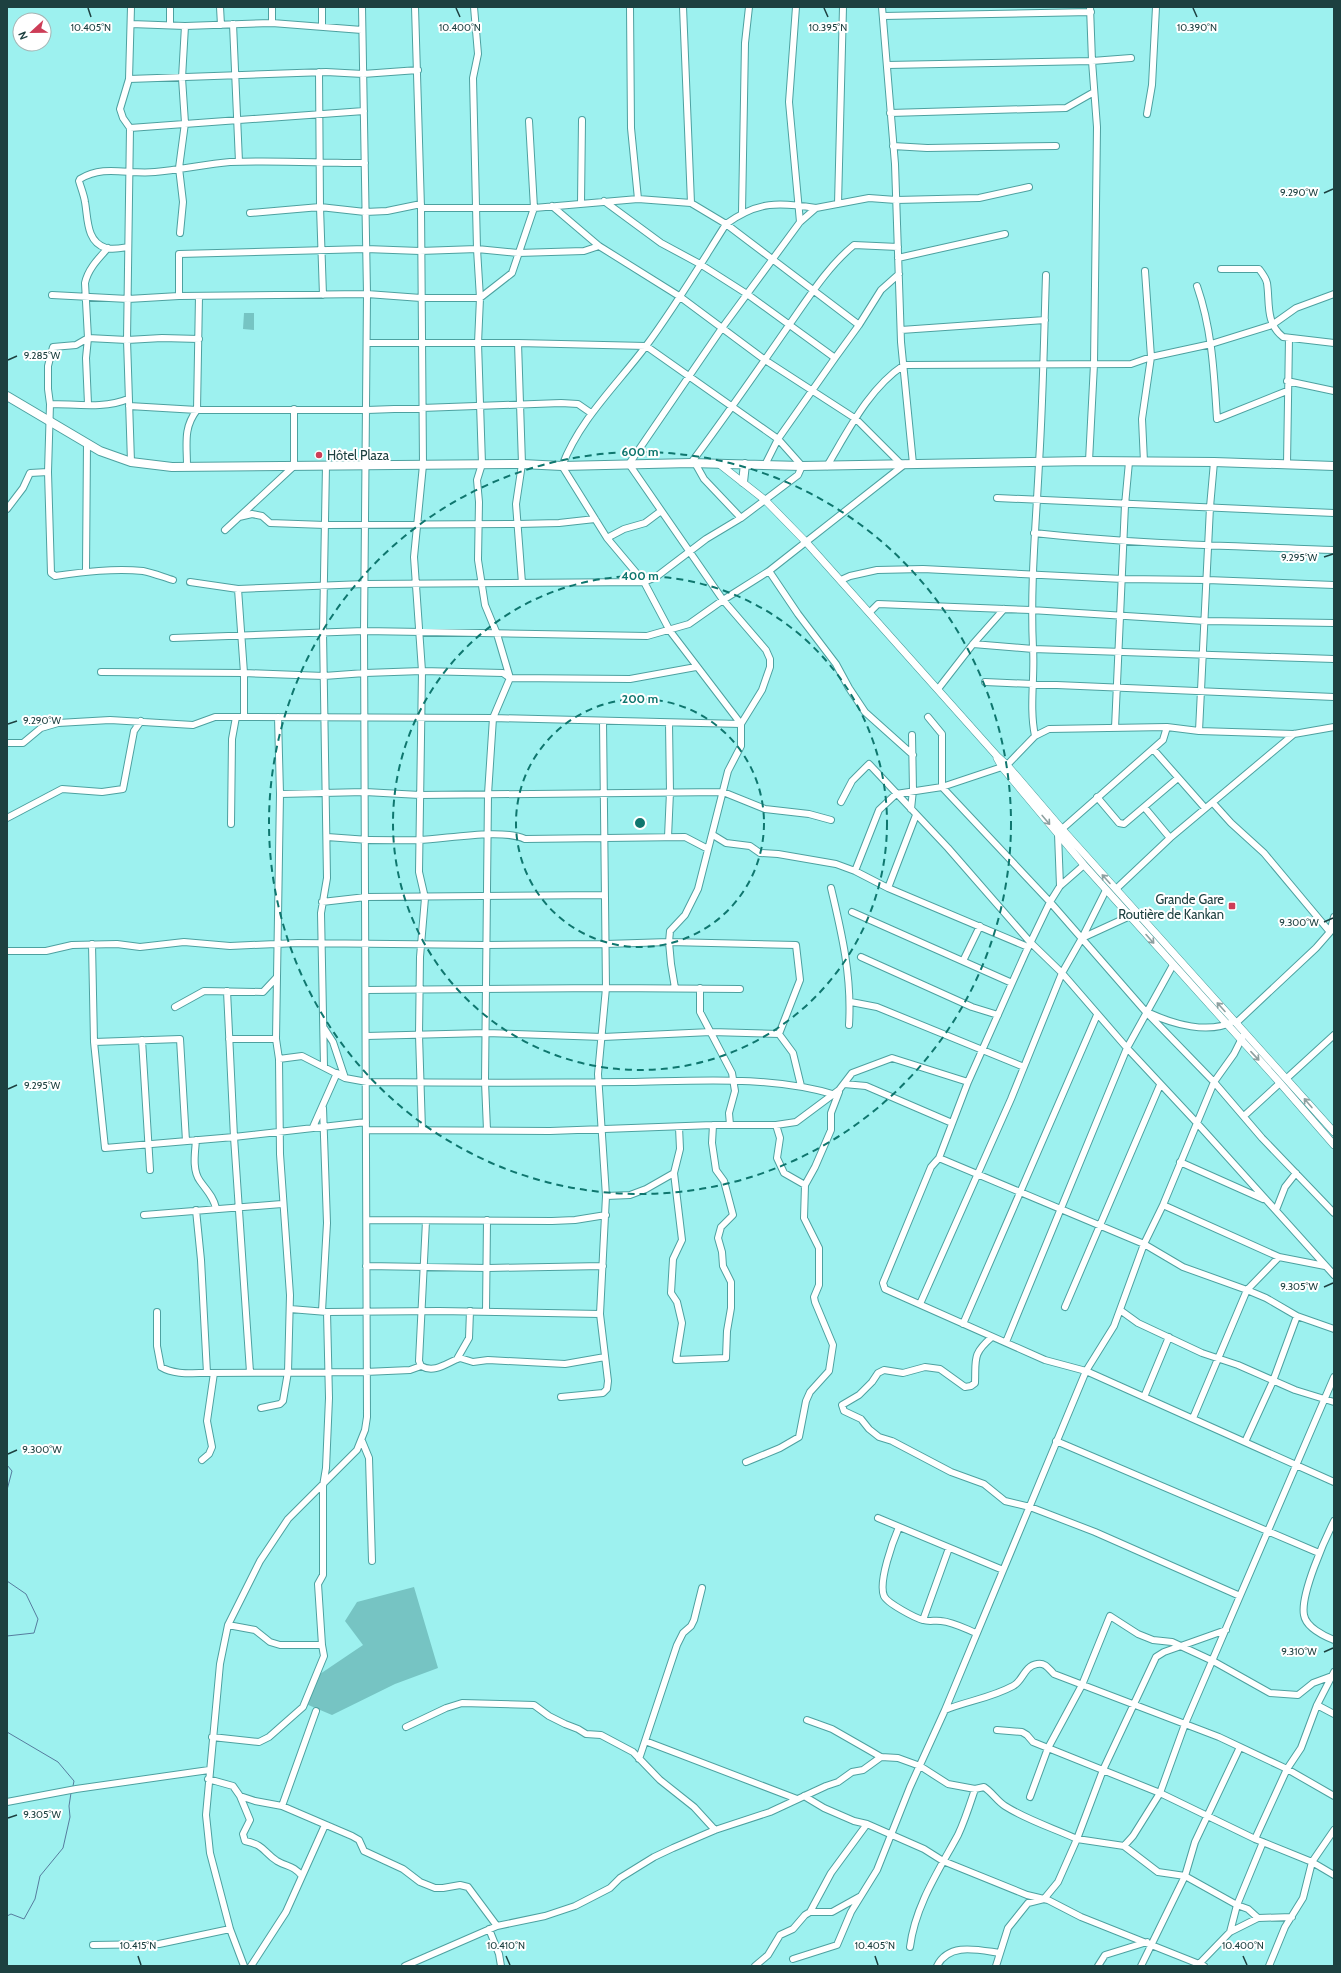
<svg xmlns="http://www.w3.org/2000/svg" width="1341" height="1973" font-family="Cabin,sans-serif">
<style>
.green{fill:#76c4c3}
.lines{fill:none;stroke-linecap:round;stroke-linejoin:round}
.stream{stroke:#567c9e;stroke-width:1}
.minor-casing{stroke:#4da1a0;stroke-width:8}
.major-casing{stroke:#4da1a0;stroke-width:8}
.highway-casing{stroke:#4da1a0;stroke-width:10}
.minor{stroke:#fff;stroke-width:6}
.major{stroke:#fff;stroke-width:7}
.highway{stroke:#fff;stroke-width:8}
.oneway{stroke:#8ea0a0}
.ticks{fill:none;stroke:#1d4040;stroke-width:1.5}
.ring{fill:none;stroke:#0f766e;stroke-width:2;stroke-dasharray:7 5}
.poi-dot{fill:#cd3d57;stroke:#fff;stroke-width:1.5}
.labels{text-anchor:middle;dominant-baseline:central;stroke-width:4;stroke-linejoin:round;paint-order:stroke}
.poi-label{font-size:13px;fill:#1d4040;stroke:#fff;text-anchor:start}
.ticks-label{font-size:10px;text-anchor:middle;fill:#1d4040;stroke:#fff;stroke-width:4;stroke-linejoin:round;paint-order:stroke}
.centre{fill:#0f766e;stroke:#fff;stroke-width:2}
.ring-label{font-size:12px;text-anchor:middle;font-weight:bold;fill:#0f766e;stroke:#fff;stroke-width:4;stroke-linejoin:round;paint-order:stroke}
</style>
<rect width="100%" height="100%" fill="#9df1ef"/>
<path class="green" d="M244 313H254V330L243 329Z
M414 1587 438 1668 395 1684 332 1715 306 1704 320 1674 363 1645 345 1621 357 1602Z"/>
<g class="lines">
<path class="stream" d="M7 1465 12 1471 7 1490
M7 1581 26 1594 38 1619 34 1633 7 1636
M7 1732 58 1762 74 1781 73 1786
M7 1916 11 1914 24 1919 35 1899 40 1876 63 1848 70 1817 69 1806 71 1793"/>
<g class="minor-casing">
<path id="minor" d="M131 7 129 79 120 109 123 118 130 128 127 340 131 462
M220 7 221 25
M322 7V27
M415 7 421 208 423 465 414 557 422 671 419 872 425 898 420 957 419 1035 422 1130
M474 7 478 54 473 78 477 249 480 298 478 343 482 464 477 480 479 502 478 560 485 605 497 634 510 678 493 718 488 794 485 1082 487 1130
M630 7 631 128 638 199
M683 7 691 203
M796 7 789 102 800 222
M882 7 895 164 901 342 913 464
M883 16 1091 12
M272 23V7
M131 24 185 26 272 23 362 30
M233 24 239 162
M170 25V7
M887 65 1092 61 1131 58
M319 72 320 207 323 295
M129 79 326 72 363 74 418 70
M890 113 1066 108 1094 92
M1147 114 1152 85 1156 7
M130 128 364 111
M893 146 927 148 1056 146
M604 201 661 243 700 264 747 294 835 358 778 439 765 465
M581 203 582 120
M838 204 843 7
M552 206 599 246 679 296 765 360 856 419 901 464
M421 208H534L638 199 691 203 726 224 859 325
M742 212 745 43 749 7
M250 213 320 207 365 212 387 211 421 204
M180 233 183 202 179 168 185 123 182 78 185 26
M128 247C122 248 113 250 106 248 86 242 88 218 85 202 84 195 81 188 79 181L80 179C104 164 128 175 155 172 180 170 205 164 230 162 275 160 320 163 365 163
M898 258 1005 234
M1221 269H1259C1262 273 1266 278 1267 283 1270 302 1265 323 1283 337L1334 343
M1197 286C1212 329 1214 373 1217 419L1287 391
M52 295 128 299 179 296 367 294 421 298H480L512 273 534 208 529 121
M179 296V254L366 249 420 251 477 249 518 253 584 251 599 246
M901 330 1045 320
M367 343H518
M835 358 859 325 881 290 899 274
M1287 381 1334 391
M50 404C75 404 105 409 128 399
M88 404 86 358 88 338 85 283C88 269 98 259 108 248
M129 406 197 410H367L561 403 578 404 591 413
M1089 461 1094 364 1097 127 1092 61 1090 7
M1144 462 1142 419 1151 357 1145 271
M691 463C724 419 755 374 787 328 807 300 827 267 854 245L898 247
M695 463 704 479 741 518
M1287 464 1289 338
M187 466C187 444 183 428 197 410L199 296
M827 466C848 431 869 388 904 365L1131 364 1151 357 1211 344 1272 325 1296 308 1334 294
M997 498 1334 513
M7 509 23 488 30 473 48 472
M239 517 294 466V409
M225 530 239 517 252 514 262 516 270 523 325 525 518 524 559 523 595 519
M1034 533C1133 544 1234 546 1334 550
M607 538 624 529 645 523 661 511
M86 571 87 443
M769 571 798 614 836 664 849 688 865 712 913 755
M173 580C163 577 153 573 143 571 114 568 84 572 55 576L51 573 48 472 50 404 48 389V366L53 347 76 345 88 338 127 340 162 338 199 339
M841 580 850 576 877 570 923 569 1123 579 1207 580 1334 585
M190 582 238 589 365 584 644 582 656 577 706 539 741 518 798 475 802 466 778 439 646 346 518 343 522 464 516 504 522 583
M238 589 244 673V717
M870 612 878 604 1031 610 1205 621 1334 623
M173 638 364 631 647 636 689 624 723 600 769 571 905 464
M973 644 1033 649 1334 659
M101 672 244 673 324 676 365 673 422 671 503 673 510 678 630 679 696 667
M985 682 1334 697
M938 689 973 644 1004 609
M928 717 942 734V787L1050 902 1146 1012 1214 1082 1262 1138 1334 1213
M741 724 670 631 644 582 607 538 562 466C580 419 616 386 646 346 675 307 700 265 726 224 758 201 779 202 816 208
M1115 728 1125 505 1129 462
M1199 731 1210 507 1214 462
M1035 736C1029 707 1035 677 1033 648 1030 585 1036 525 1039 463 1043 400 1044 337 1046 275
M7 743H23L41 728 58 723 110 720 193 725 215 717H244L493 718 741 724
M1153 749 1205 808
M280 794 365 792 420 795 723 792 765 809 809 814 831 820
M1097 797 1119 823 1124 824 1178 778
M841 802 852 781 869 764 948 848 1030 942 1062 973 1127 1048 1196 1122 1334 1275
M1213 803 1231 823 1264 853 1330 932
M1145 808 1170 838
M911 809 913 790 912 735
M916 815 888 888 1028 947
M7 818 62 789 102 792 123 789 134 731 141 721
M231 824 232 739 236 717
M1062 829 1163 740 1167 727
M1058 834 1060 886
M713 835 726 843 750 846 760 853 778 854 836 864 855 871 888 888
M327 837C358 840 388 841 419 840 447 839 501 828 525 839L685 837 708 849
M668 837 670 792 669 723
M855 871 879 810 896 794 942 787 1002 767 1007 765 1035 736 1049 729 1167 727 1199 731 1294 734 1334 727
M831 888C842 934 852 977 849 1025
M1116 889 1170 838 1294 734
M322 902 366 897 605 895
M852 912 1012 983
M1082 938 1130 916
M92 944 94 1042 105 1148 234 1137 366 1122
M7 951H46L72 945 117 944 140 947 184 942 230 946 298 943 486 945 606 944 669 942 796 945 800 980 779 1034 793 1053 801 1086
M861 957 972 1007 998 1015
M963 961 980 926
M675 988 671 964 669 942 670 931 685 915 698 889 728 771 741 746V724L762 690 770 667V659L766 650 723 600 629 464 722 328 800 222 816 208 869 198 896 200 979 198 1029 187
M700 988V1012L732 1073 735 1091 729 1113 730 1125
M366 990 606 988 740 989
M227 991 234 1137 250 1372
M851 1002 877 1007 1024 1067
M175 1007 204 991 263 992 277 977 280 794 278 717
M1149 1013C1173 1024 1209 1035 1234 1021
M1236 1023 1316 948 1330 932 1334 917
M324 1028 333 1042 345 1078
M366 1036 486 1033 603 1037 711 1032 779 1034
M229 1039H276
M142 1040 150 1170
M94 1042 180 1039 186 1141
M279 1059 302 1056 345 1078 367 1082C454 1083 541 1083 628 1082 697 1081 770 1075 836 1095
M324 1066 321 913 327 878 323 632 326 465
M1287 1078 1334 1035
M968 1082 939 1158 931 1167 883 1283 885 1289 1045 1360 1086 1371 1334 1482
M844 1084 866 1086 952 1123
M1244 1116 1280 1083
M776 1125 780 1138 777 1158 784 1173 805 1185
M313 1127 337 1073
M679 1127 680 1149 674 1173 682 1240 673 1259 671 1293 677 1302 682 1323 676 1360 726 1358 727 1331 731 1308V1282L723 1266 722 1252 718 1238 721 1227 733 1215 724 1181 716 1170 712 1143 713 1125
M366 1130 550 1131 713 1125H776L796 1122 839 1090 852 1073 892 1058 968 1082 1025 954 1050 902 1060 886 1084 865
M196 1140C195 1153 192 1170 200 1181 207 1191 213 1196 216 1208
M939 1158 1144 1244 1183 1267 1247 1290 1266 1298 1297 1316 1334 1329
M1180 1162 1263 1199
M606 1196 630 1195 646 1189 674 1173
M1163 1205 1279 1257 1325 1266
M196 1210 201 1260 207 1373
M1276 1210 1285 1187 1296 1173
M144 1215 282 1204
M367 1220 552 1221 575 1220 606 1215
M426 1221 419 1361 421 1366C435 1374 448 1362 460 1358L473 1362 488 1360 565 1364 605 1357
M366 1266 488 1268 603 1266
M920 1304 1011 1099 1062 973 1082 938 1106 890
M1065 1307 1160 1085
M290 1309 327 1312 439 1311 600 1314
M1120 1310 1138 1323 1202 1353 1238 1365 1295 1390 1334 1402
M322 1311 327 1223 323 1108
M157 1312V1346L161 1367C174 1375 192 1373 207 1373L365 1372 410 1370 421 1366
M486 1312 487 1220
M963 1324 1097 1015
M992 1337C972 1354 976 1359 975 1383L971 1386 965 1387 940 1369 925 1367 903 1373 884 1370 878 1373 872 1382 859 1395 842 1405 844 1411 861 1419 869 1429 879 1437 892 1441 951 1472 984 1484 1005 1501 1030 1507 1095 1532 1240 1596
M1006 1342 1127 1048 1173 965
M457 1359 469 1338 470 1311
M561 1397 603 1393 607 1389 608 1381 600 1314 606 1196 598 1074 606 988 603 721
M1144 1397 1169 1337
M261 1408 280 1404 283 1401 288 1372 290 1295 280 1154 279 1059 276 1039 277 977
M1193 1418 1247 1290 1279 1257
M362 1441 369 1458 372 1561
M1056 1441 1319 1553
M1245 1442 1273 1381 1297 1316
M202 1460 209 1454 212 1447 207 1421 214 1373
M746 1462 780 1448 799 1437 806 1401 810 1392 829 1371 833 1345 815 1302 814 1297 819 1285V1248L804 1218 805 1185 815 1167 831 1130V1113L839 1092
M878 1518 1003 1570
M1334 1521C1325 1539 1300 1595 1304 1615 1306 1627 1324 1636 1334 1640
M899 1527C893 1541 878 1582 884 1596 887 1603 915 1618 923 1620 929 1622 935 1620 941 1621 953 1622 966 1629 976 1633
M923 1620 949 1548
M228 1625 255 1630 270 1642 280 1645H322L318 1584 323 1575V1486L326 1468 329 1398 327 1312
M1317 1705 1334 1714
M945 1710 1086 1371 1114 1326 1144 1244 1163 1205 1214 1082 1234 1054 1243 1036
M807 1720 832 1729 881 1757 898 1758 920 1766 948 1784 975 1789 984 1787C992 1792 997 1801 1005 1806 1027 1820 1053 1828 1077 1839L1103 1770 1156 1657 1164 1652 1226 1630
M406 1727 446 1708 462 1703 534 1705 549 1716 565 1724 578 1729 586 1734 601 1735 633 1752 660 1780 694 1807 715 1830
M997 1730 1022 1732 1027 1735 1033 1742 1160 1793 1255 1839 1312 1862 1334 1875
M212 1737 259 1742 269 1737 303 1707 324 1656 322 1645
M645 1741 797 1799
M639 1759 677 1645 683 1633 691 1626 694 1620 702 1588
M208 1779 233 1786 240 1796 255 1801 282 1806 352 1836 359 1840 364 1851 403 1869 420 1882 435 1888H443L460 1885 468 1887 497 1926
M240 1796 250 1820 243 1834 245 1841C265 1845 263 1852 277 1861 287 1867 293 1865 302 1876
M1030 1797 1048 1748 1082 1685 1110 1616 1138 1634 1153 1640 1172 1642 1213 1661 1270 1693 1298 1695 1313 1683 1332 1676
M7 1802 76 1789 209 1770
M282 1806 316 1711
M867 1824 924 1849 943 1861 1027 1895 1048 1900 1081 1917 1204 1966
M1255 1839 1287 1769 1301 1748 1317 1705 1334 1672
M1124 1846 1158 1872 1185 1876 1237 1905 1248 1909 1258 1918
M810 1912H832L859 1897
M489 1929 499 1954 501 1966
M1230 1932 1237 1905 1263 1842
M93 1945 159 1944 230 1929
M910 1947C915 1906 939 1870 958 1835 965 1820 970 1804 975 1789
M793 1959 837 1945 851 1912 877 1870 910 1787 945 1710C967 1701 991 1698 1013 1686 1023 1681 1024 1666 1037 1664 1045 1662 1049 1669 1054 1674L1219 1737 1287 1769 1334 1796
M1198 1965 1230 1932 1258 1918 1292 1917
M244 1966 230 1929 210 1853 206 1815 220 1664 228 1625 260 1561 288 1519 357 1450 365 1430 367 1417 364 631 367 294 362 7
M251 1966 286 1912 325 1825
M405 1966 497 1926 545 1916 575 1906 610 1888 620 1878 654 1857 673 1848 715 1830 770 1812 826 1786 838 1782 852 1772 863 1770 881 1757
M755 1966 768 1955 780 1935 793 1929 805 1915 810 1912 831 1873 867 1824 854 1821 824 1808 804 1796
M937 1966C949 1942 978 1950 1000 1953
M996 1966 1008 1928 1028 1903 1044 1899 1058 1882 1077 1839 1124 1846 1133 1836 1160 1793 1185 1724 1334 1377
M1098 1966 1105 1955 1147 1942
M1141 1966 1185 1876 1195 1842 1240 1747
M1269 1966 1285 1927 1303 1898 1312 1862 1334 1830"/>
</g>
<g class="major-casing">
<path id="major" d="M718 463 765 500 806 542 997 756 1007 765 1062 829 1334 1132
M997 758 1002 767 1084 865 1280 1083 1334 1145"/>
</g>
<g class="highway-casing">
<path id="highway" d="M7 396 100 451 131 462 172 467 522 464 562 466 691 463 802 466 1089 461 1214 462 1334 466
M743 482 745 464"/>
</g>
<use href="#minor" class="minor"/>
<use href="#major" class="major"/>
<use href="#highway" class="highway"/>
</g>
<defs><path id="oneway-shaft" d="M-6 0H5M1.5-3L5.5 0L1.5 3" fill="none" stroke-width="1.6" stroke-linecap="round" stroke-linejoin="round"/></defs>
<g class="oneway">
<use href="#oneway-shaft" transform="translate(1046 820) rotate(50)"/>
<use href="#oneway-shaft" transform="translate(1106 879) rotate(-132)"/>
<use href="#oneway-shaft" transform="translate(1150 939) rotate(48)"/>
<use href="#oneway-shaft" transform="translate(1221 1007) rotate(-132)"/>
<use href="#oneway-shaft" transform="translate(1255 1056) rotate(47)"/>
<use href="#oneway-shaft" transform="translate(1308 1103) rotate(-131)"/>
</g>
<path class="ticks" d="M88 8 91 17M456 8 460 17M824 8 828 17M1193 8 1197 17M1324 193 1333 189M8 360 17 356M1324 557 1333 554M8 724 17 721M1324 922 1333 918M8 1089 17 1085M1324 1287 1333 1283M8 1454 17 1450M1324 1652 1333 1648M8 1818 17 1815M138 1956 141 1965M506 1956 510 1965M875 1956 878 1965M1243 1956 1247 1965"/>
<g class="ring">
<circle cx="640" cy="823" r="124"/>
<circle cx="640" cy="823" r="247"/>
<circle cx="640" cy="823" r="371"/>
</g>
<g class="poi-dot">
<circle cx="319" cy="455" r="4"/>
<rect x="1228" y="902" width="8" height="8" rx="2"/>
</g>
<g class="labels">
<g class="poi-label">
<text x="327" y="455">Hôtel Plaza</text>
<text x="1224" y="899" text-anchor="end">Grande Gare<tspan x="1224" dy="15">Routière de Kankan</tspan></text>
</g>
</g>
<g class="ticks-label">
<text x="91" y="31">10.405°N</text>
<text x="460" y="31">10.400°N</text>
<text x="828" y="31">10.395°N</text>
<text x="1197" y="31">10.390°N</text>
<text x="1299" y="196">9.290°W</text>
<text x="42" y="359">9.285°W</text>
<text x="1299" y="561">9.295°W</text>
<text x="42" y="724">9.290°W</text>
<text x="1299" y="926">9.300°W</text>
<text x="42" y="1089">9.295°W</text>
<text x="1299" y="1290">9.305°W</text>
<text x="42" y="1453">9.300°W</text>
<text x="1299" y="1655">9.310°W</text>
<text x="42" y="1818">9.305°W</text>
<text x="138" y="1949">10.415°N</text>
<text x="506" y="1949">10.410°N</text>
<text x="875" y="1949">10.405°N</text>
<text x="1243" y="1949">10.400°N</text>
</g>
<circle cx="640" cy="823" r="6" class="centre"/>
<g class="ring-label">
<text x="640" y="456">600 m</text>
<text x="640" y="580">400 m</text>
<text x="640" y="703">200 m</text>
</g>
<rect width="1341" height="1973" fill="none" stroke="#1d4040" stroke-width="16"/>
<g transform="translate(32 32) rotate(248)"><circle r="19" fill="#ffffff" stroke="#a5b3b3"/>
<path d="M0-3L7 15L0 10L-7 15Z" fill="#cd3d57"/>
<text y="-6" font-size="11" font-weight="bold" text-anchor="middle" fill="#1d4040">N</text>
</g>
</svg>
